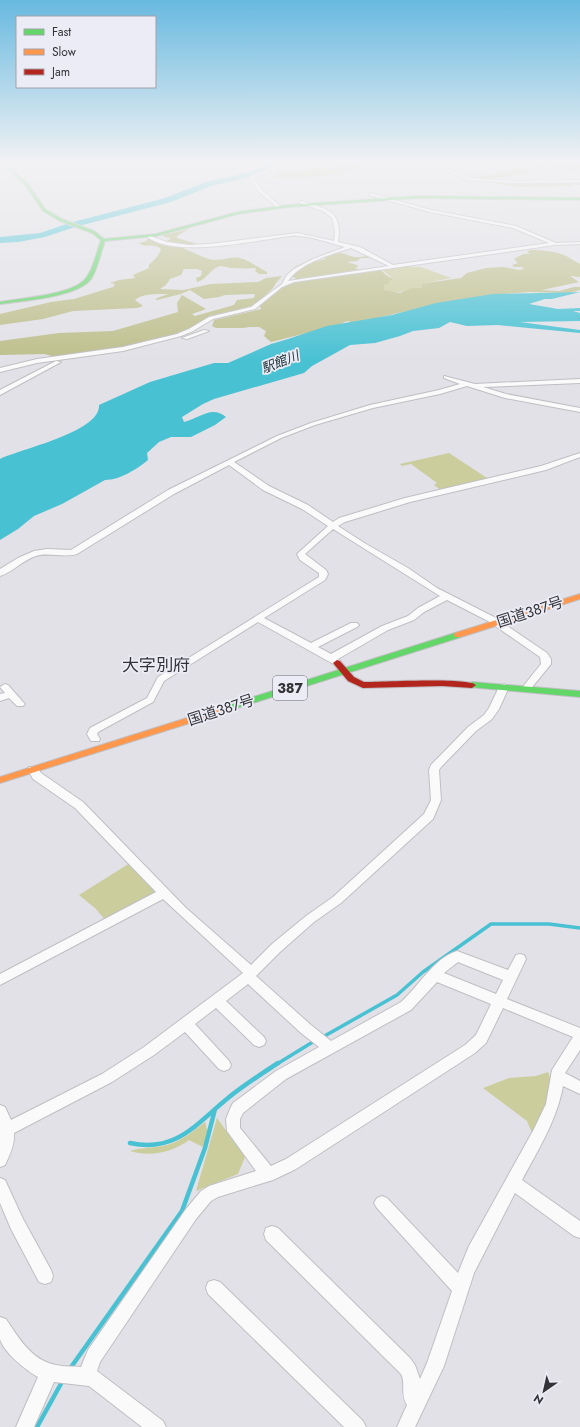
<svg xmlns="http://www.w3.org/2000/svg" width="580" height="1427" font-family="Jost,'Noto Sans JP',sans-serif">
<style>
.green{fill:#cbcd9d}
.forest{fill:#bebf8c}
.water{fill:#48c1d3}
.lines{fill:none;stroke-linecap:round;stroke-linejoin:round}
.stream-far1{stroke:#48c1d3;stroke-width:3.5}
.stream{stroke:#48c1d3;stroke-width:4.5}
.river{fill:#48c1d3;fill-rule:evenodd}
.street-casing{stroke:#bfbfc3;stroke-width:2}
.fast-casing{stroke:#bfbfc3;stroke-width:2}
.slow-casing{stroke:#bfbfc3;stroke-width:2}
.jam-casing{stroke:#bfbfc3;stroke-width:2}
.street{fill:#fafafb;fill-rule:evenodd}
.fast{fill:#63d668;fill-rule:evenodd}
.slow{fill:#ff974d;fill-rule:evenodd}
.jam{fill:#b3261e;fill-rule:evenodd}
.labels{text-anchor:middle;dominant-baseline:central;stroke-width:3.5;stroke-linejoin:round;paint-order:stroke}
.far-water-label{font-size:13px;font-style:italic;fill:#20373c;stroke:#ececf7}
.shield{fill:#ececf7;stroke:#6a6a71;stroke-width:1}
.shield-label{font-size:14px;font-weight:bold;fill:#333337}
.street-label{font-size:15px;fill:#333337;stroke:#ececf7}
.quarter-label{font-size:17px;fill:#333337;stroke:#ececf7}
</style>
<rect width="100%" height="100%" fill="#e1e1e7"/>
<path class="green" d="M398 267H421L451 278 426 283 423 288C409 290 398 295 384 290V285L391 277 381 269Z
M449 453 490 480 442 491 434 485 437 483 411 464 402 466 400 464Z
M130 863 155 892 154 896 106 921 96 909 79 895Z
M548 1072C557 1093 542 1115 533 1135L527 1121 483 1088 509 1078 536 1076Z
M217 1118 245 1157 238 1174 196 1191Z
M205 1122 208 1133 203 1147 189 1140C171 1153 151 1157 130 1151 142 1147 155 1148 167 1145 182 1141 193 1131 205 1122Z"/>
<path class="forest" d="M334 161H378L343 173 313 177H272L278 173 317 168 337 163Z
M555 164 580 165V170L556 171 550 167H536L525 170 528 173 492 179 501 181 580 182V185L572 184 571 186H568L516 187 488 182 467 181 466 179H480L469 175H489L523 166Z
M189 229 177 236V238L197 244 171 245C185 247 196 255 209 259 219 262 230 256 240 258 249 260 258 268 267 272V274H259L255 271 256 268C248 269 239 268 230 268 227 267 223 266 221 266 211 267 207 280 197 282L196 278 201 276 202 271 197 269H184L181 275 170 279 166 285 160 289 183 290 211 284 258 282 266 278 282 276 276 283 273 288 255 305 203 321 193 328 174 336 138 346 56 357 44 354 0 355V341L59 333 113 331 178 312 177 303 182 295 206 309 192 314 195 316 234 305 237 300 254 298 255 294 225 295 219 297 204 299 190 290 181 294 157 300 155 299 168 294C157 294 143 293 135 300L143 306 137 308 73 311 43 319 0 325V314L51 302 74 299 113 287 115 284 110 283 119 280 135 278 133 275 149 268V265L157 257 161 250 160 248C151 243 145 248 139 243L146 241 149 238 159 242H166L171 238 164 237 163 235Z
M530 250C539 250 555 251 564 255 569 257 574 261 580 264V277L570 276 579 282 542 290 559 291 574 287H580V290L569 293 530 292 503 294 407 311 355 323 347 321 338 325 271 342 264 336 266 331 259 327H249L243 328H216L212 326 214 320 261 309 260 306 281 287 289 282 299 281 292 276 290 271 297 269 295 266 326 259 321 256C330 247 345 255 355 257 359 258 364 256 368 256L369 258H361L357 261 347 262 357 265 358 267 355 268C365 274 375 263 385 274 388 277 391 277 392 280L388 281 390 283 384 285V290L400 293 412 288H423L422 285 427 283 461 278 467 273 486 268 504 267 519 270 524 269 522 267H514L512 265 518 263 514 259 523 254H530L527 252Z"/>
<path class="water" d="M580 292 552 299H545L529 304 558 309 580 308V311H573L580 313V321L520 322 580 330V333L498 325 467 326 450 322 439 328 413 331 400 336 375 343 350 345 312 366 304 373 214 399 203 404 182 417 184 422C200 418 212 405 226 417L215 425 191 437H171L159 442 147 453 148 460C137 469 120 480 105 480L62 504 34 516 18 529 0 540V459C20 449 101 432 99 405L150 382 214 363H228L271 344 288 339 327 326 392 315 436 303 493 294Z"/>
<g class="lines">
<path class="stream-far1" d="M321 1038 397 995 423 972 491 924H549L580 928
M277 1064 316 1040"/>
<path class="stream" d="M130 1143C176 1153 196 1124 228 1098 244 1085 261 1074 278 1063
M69 1370 182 1211 205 1148 215 1109
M37 1427 63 1380"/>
<path class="river" d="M267 161H275L273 168 251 177 211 186 171 202 75 227 45 237 18 242 0 243V237L40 233 69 223 165 198 206 182 246 173 267 165Z"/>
<g class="street-casing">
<path id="street" d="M277 161H281L275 170 253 178 262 190 280 206 278 208 259 192 249 177 273 168Z
M423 161H429L469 178 512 181 580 180V182L512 183 468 180Z
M370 193 431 210 516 226 556 243 580 242V244L555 245 294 282 282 287 255 309 213 319 193 331 181 336 123 351 37 363 0 372V368L37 359 123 347 177 334 189 329 209 317 251 307 282 284 287 275 294 269 313 259 345 247C330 243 314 237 298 236 290 235 279 238 271 239 240 243 170 257 146 236L148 235 167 242 189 245 210 244 297 233 334 241 335 231 332 218 323 211 299 203 301 201C327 209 343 210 338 242L360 247 393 265 549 243 513 228 430 212 369 195ZM351 248 389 266 288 281C301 262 330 255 351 248Z
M204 330 209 331 187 339 182 338Z
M56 361 61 362 0 395V390Z
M444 376 475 384 580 379V383L483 387 506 394 580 408V412L505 398 467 386 440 394 373 408 315 425 281 438 234 462 269 486 308 505 333 522 339 518 405 498 541 466 580 453V457L546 470 410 502 345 522 338 526 366 544 408 568 437 588 494 617 547 653 551 659V664L529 691H523L521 689 541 664 540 657 488 621 447 600 424 612 414 620 388 630 338 659 342 663 337 666 258 622 164 681 153 702 98 732 97 734 100 739 99 741H91L87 734 90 728 147 698 158 677 319 577V573L300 560 297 554 328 526 302 509 263 490 229 465 174 494 77 554C63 558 49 552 36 556 23 560 13 572 0 576V569L18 558 34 551 47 549 71 550 168 490 277 436 311 423 370 405 439 390 460 384 444 378ZM333 529 440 596 418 608 408 616 382 626 331 654 318 647 357 627 359 625 357 623H351L311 643 264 618 325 580 328 574 326 570 305 554Z
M5 684 8 685 23 702 25 704 23 706H17L9 698 0 701V694L5 693 0 687Z
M504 684 509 687 499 709 492 719 476 731 441 767 439 770 441 800 433 819 341 903 314 922 280 952 256 976 311 1025 331 1041 401 1002C419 986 433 959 457 951L508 970 516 955 520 954 524 955 526 959 507 999 580 1028V1050L565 1073 580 1081V1094L563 1086C557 1120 538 1150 522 1180L580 1221V1238L574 1236 515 1193 474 1273 444 1366 415 1427H397L407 1405C400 1394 406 1384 401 1374L266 1240 264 1234 266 1228 272 1226 278 1228 410 1358 415 1365 420 1379 427 1363 452 1291 377 1208 374 1203 377 1198 382 1196 387 1198 458 1273 469 1246 534 1129 546 1104 552 1070 573 1037 503 1008 486 1043 475 1053 296 1169 273 1180 218 1197 211 1201 196 1219 100 1362 97 1371 163 1421 166 1427H142L89 1386 54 1382 34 1427H16L38 1377C27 1371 3 1352 0 1339 0 1333 0 1323 0 1317L6 1319C18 1337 32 1361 56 1365 64 1367 73 1366 81 1367L88 1350 186 1209 201 1191 209 1186 256 1171 227 1131 226 1119 230 1109 233 1103 276 1071 319 1047 301 1033 248 984 226 1001 264 1037 266 1041 264 1045 259 1047 254 1045 216 1008 195 1024 229 1061 231 1065 229 1069 224 1071 219 1069 185 1032 154 1055 112 1082 14 1133C15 1144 10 1155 5 1165L0 1167V1105L5 1107 11 1120 102 1074 144 1047 243 973 163 899 0 985V974L156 892 75 808 33 779 28 770 29 767H37L41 773 83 802 186 908 251 965 272 944 306 916 333 897 424 814 431 800 429 770 431 765 468 727 484 715 489 708 499 687ZM458 962 503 980 496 994 444 973ZM437 982 491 1004 476 1035 465 1045 286 1159 271 1166 240 1128V1119L243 1113 286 1079 411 1010Z
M0 1178 5 1180 23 1219 51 1270 53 1276 51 1282 45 1284 39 1282 11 1229 0 1203Z
M214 1280 220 1282 363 1421 366 1427H344L208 1294 206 1288 208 1282Z"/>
</g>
<g class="fast-casing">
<path id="fast" d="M0 161H3L28 184 45 209 62 219 94 231 104 239 156 234 238 212 289 205 419 196 580 198V200L419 198 289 207 238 214 156 236 105 241C101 252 97 270 91 279 78 297 22 301 0 304V302C21 298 74 295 86 278 93 270 97 251 101 240L92 233 60 221 43 211 26 186Z
M455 633H461L462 635 461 637 231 710 228 711 224 708 225 706Z
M472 682 580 691V697L469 687 468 685Z"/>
</g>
<g class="slow-casing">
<path id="slow" d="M580 594V599L461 637H455L454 635 455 633Z
M228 705 232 708 231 710 0 783V777Z"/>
</g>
<g class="jam-casing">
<path id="jam" d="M337 660 340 661 354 677 364 682C381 682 468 677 476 685L472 688 442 686 363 688 348 681 333 663Z"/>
</g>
<use href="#street" class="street"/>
<use href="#fast" class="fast"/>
<use href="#slow" class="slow"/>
<use href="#jam" class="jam"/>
</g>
<linearGradient id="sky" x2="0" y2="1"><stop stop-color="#68b9e0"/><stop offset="0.45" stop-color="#f2f2f4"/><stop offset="1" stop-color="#f2f2f4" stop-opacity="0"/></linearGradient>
<rect width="580" height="361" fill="url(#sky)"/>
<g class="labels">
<g class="far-water-label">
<text transform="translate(280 362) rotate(-21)">駅館川</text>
</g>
<rect class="shield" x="273" y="676" width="34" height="24" rx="3"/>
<g class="shield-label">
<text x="290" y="688">387</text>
</g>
<g class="street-label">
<text transform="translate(530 612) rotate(-18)">国道387号</text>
<text transform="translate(221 710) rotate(-18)">国道387号</text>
</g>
<g class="quarter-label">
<text x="156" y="665">大字別府</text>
</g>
</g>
<rect x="16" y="16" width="140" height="72" fill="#ececf7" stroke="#a2a2aa"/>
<rect x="24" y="29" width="20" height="6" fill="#63d668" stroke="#a2a2aa"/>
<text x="52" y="36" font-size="12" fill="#333337">Fast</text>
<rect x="24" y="49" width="20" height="6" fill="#ff974d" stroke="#a2a2aa"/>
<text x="52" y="56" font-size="12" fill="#333337">Slow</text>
<rect x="24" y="69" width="20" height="6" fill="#b3261e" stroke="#a2a2aa"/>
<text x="52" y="76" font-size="12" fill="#333337">Jam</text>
<g transform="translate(544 1391) rotate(214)" stroke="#ececf7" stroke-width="3" paint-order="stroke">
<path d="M0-3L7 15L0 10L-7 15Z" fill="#333337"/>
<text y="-6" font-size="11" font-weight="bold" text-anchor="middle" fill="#333337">N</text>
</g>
</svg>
